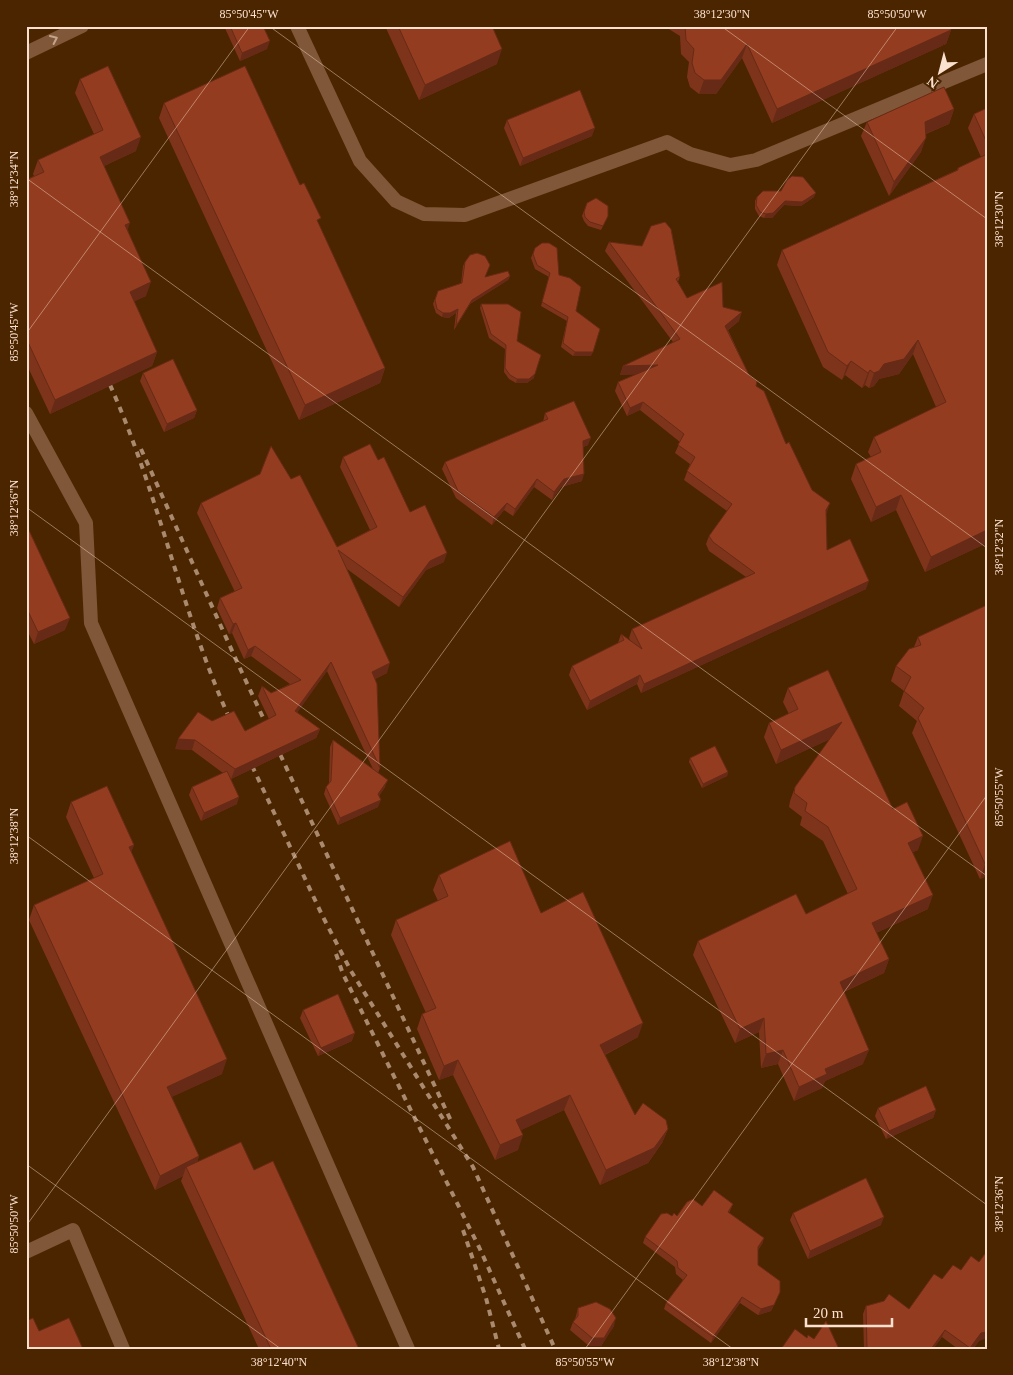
<svg xmlns="http://www.w3.org/2000/svg" width="1013" height="1375" font-family="Georgia,serif">
<style>
.lines{fill:none;stroke-linecap:round;stroke-linejoin:round}
.lane{stroke:#805738;stroke-width:14}
.rail{stroke:#a98a6f;stroke-width:4;stroke-dasharray:6 6;stroke-linecap:butt}
.wall{fill:#7e341b}
.shaded-wall{fill:#672a16}
.building{fill:#933c1f;stroke:#672a16}
.oneway{stroke:#c3a38b}
.ticks{fill:none;stroke:#fae1cf;stroke-width:1;stroke-opacity:0.45}
.neatline{fill:none;stroke:#fae1cf;stroke-width:2}
.ticks-label{font-size:12px;text-anchor:middle;fill:#fae1cf}
</style>
<rect width="100%" height="100%" fill="#4b2500"/>
<g class="lines">
<path class="lane" d="M297 26 360 161 396 201 424 214 465 215 667 142 690 154 730 165 756 160 987 64
M26 53 82 26
M26 413 86 523 91 623 408 1349
M26 1252 73 1230 123 1349"/>
<path class="rail" d="M105 374C158 487 180 612 233 726
M141 449 238 664 452 1123
M247 755 323 917 351 971 473 1167 555 1349
M336 954 343 974 479 1247 525 1349
M463 1230 486 1298 499 1349"/>
</g>
<path class="wall" d="M224 26H263L267 49 240 61Z
M385 26H492L497 64 419 100Z
M664 26H950L951 30 946 44 772 123 742 58 716 94H699L690 87 687 77 689 62 681 54 680 36Z
M80 79 136 151 104 166 128 230 146 296 134 301 157 352 152 366 50 414 26 363V180L34 176 33 174 38 160 94 134 75 93Z
M164 103 300 185 385 368 380 383 299 420 159 118Z
M987 108V543L925 572 896 510 871 522 851 479 856 464 871 457 868 452 874 437 936 407 913 354 899 374 879 379 874 386 869 388 865 385 862 388 845 375 842 380 823 367 777 265 782 250 957 170 958 168 981 157 968 128 974 114Z
M954 109 949 124 926 134 921 152 889 196 861 136 867 122Z
M507 120 592 136 520 166 504 128Z
M757 197H814L801 206 784 205 772 218H764L759 216 755 209V201Z
M587 203 608 216 601 230 588 226 584 221 582 216Z
M609 242 680 276 678 282 687 298 723 307 739 321 728 330 749 375 756 386 786 444 812 490 827 512 826 514 827 550 866 589 641 693 637 684 587 710 569 675 572 666 618 643 621 634 631 641 629 638 632 629 746 577 709 551 706 544 709 536 727 511 684 480 690 464 675 453 680 442 640 410 627 416 615 391 618 382 637 374 620 375 623 366 673 342 605 251Z
M535 248 559 275 576 311 591 356H573L561 347 567 321 541 306 549 277 535 269 531 258Z
M465 262 485 277 510 276 508 280 470 304 454 330 456 313 449 318 442 317 436 313 433 304 438 291 461 284 463 266Z
M481 304 517 341 534 378 527 383H516L509 379 504 372 505 349 489 338 480 308Z
M143 373 197 410 194 418 164 432 140 381Z
M545 413 588 445 583 447 582 481 561 487 552 500 534 487 513 516 504 510 492 525 456 498 442 469 445 462 543 422Z
M343 457 378 460 410 512 444 562 426 570 399 607 347 569 387 673 375 679 380 768 378 773 385 787 379 796 378 807 338 825 324 794 326 787 329 784 330 747 333 740 373 769 327 671 297 712 320 729 316 738 231 779 237 804 201 821 189 795 192 787 223 773 192 750 175 749 212 721 245 731 269 719 258 696 262 686 271 693 290 684 251 656 244 659 232 633 229 634 217 608 220 598 235 592 197 513 201 503 291 479 337 547 370 530 340 467Z
M26 524 65 630 34 644 26 628Z
M987 605V876L980 879 912 733 917 721 899 706 904 691 891 681 896 666 914 647 918 637Z
M788 688 893 809 918 850 913 852 928 909 876 933 889 959 884 973 844 992 863 1064 825 1081 822 1088 794 1101 778 1064 761 1068 759 1032 735 1043 693 955 698 941 806 914 848 894 823 841 800 825 802 817 789 807 790 801 795 787 830 739 776 764 764 737 769 723 789 714 783 702Z
M690 758 728 772 727 776 702 788 689 762Z
M71 802 134 845 131 852 222 1074 171 1097 199 1156 197 1162 254 1170 359 1349H259L181 1181 183 1176 155 1190 29 920 34 905 94 878 66 817Z
M439 875 541 913 638 1037 605 1055 635 1115 668 1129 662 1143 648 1163 600 1185 564 1110 521 1130 518 1150 495 1160 453 1075 439 1080 417 1029 422 1014 426 1013 391 935 396 920 438 901 433 890Z
M303 1010 352 1041 318 1056 300 1018Z
M878 1108 936 1110 933 1118 886 1139 875 1116Z
M733 1204 729 1213 764 1238 762 1244 758 1250V1265L780 1292 771 1311 758 1315 740 1303 711 1343 664 1309 666 1303 683 1280 676 1274 675 1267 643 1243 645 1237 672 1216H677L702 1206Z
M793 1213 881 1225 808 1259 790 1220Z
M866 1306 909 1309 979 1341 973 1349H958L942 1337 933 1349H864L863 1314Z
M578 1308 614 1326 601 1346H589L570 1330 573 1322 575 1319 576 1316Z"/>
<path class="shaded-wall" d="M951 30 946 44 772 123 777 109Z
M270 41 267 49 240 61 242 53Z
M747 44 742 58 716 94H699L704 80Z
M502 49 497 64 419 100 425 85Z
M954 109 949 124 920 136 925 122Z
M595 128 592 136 520 166 523 158Z
M141 137 136 151 95 170 100 157Z
M926 138 921 152 889 196 894 182Z
M816 193 814 197 801 206 784 205 772 218H764L766 214 785 201Z
M130 223 125 237V225Z
M510 276 508 280 470 304 454 330 456 326 472 300Z
M151 282 146 296 125 306 130 292Z
M458 309 456 313 449 318 442 317 443 313Z
M742 312 739 321 722 334 725 326Z
M918 340 913 354 899 374 879 379 874 386 869 388 874 373 884 364Z
M157 352 152 366 50 414 55 400Z
M575 352H593L591 356H573Z
M851 361 845 375 842 380 847 366Z
M658 365 655 374 620 375 623 366Z
M385 368 380 383 299 420 305 405Z
M870 370 865 385 862 388 868 373Z
M535 374 534 378 527 383H516L517 379Z
M643 402 640 410 627 416 630 408Z
M197 410 194 418 164 432 167 424Z
M591 438 588 445 580 449 583 441Z
M584 474 582 481 561 487 552 500 554 492 564 479Z
M537 479 534 487 513 516 515 509Z
M901 495 896 510 871 522 876 507Z
M507 503 504 510 492 525 494 517Z
M830 503 827 512 823 519 826 510Z
M987 530V543L925 572 931 557Z
M447 553 444 562 426 570 399 607 403 597 430 561Z
M869 581 866 589 641 693 644 684Z
M70 618 65 630 34 644 38 632Z
M236 623 232 633 229 634 233 624Z
M255 646 251 656 244 659 248 650Z
M331 662 327 671 292 720 295 711Z
M390 663 387 673 368 682 372 672Z
M640 675 637 684 587 710 590 701Z
M842 722 837 736 776 764 781 750Z
M320 729 316 738 231 779 235 769Z
M178 739 195 740 192 750 175 749Z
M728 772 727 776 702 788 703 784Z
M388 780 385 787 375 801 378 794Z
M239 797 237 804 201 821 204 813Z
M381 800 378 807 338 825 340 818Z
M923 836 918 850 903 857 908 843Z
M134 845 128 859 129 847Z
M987 863V876L980 879 985 864Z
M933 895 928 909 867 937 872 923Z
M889 959 884 973 834 996 840 982Z
M764 1018 759 1032 735 1043 740 1029Z
M643 1023 638 1037 594 1060 600 1045Z
M355 1033 352 1041 318 1056 321 1048Z
M783 1050 778 1064 761 1068 766 1054Z
M869 1050 863 1064 825 1081 822 1088 794 1101 799 1087 825 1069Z
M227 1059 222 1074 161 1102 167 1087Z
M458 1060 453 1075 439 1080 444 1066Z
M570 1095 564 1110 511 1135 516 1120Z
M936 1110 933 1118 886 1139 889 1131Z
M668 1129 662 1143 648 1163 600 1185 606 1170Z
M523 1135 518 1150 495 1160 500 1145Z
M199 1156 194 1171 186 1167 183 1176 155 1190 160 1176Z
M884 1217 881 1225 808 1259 810 1251Z
M764 1238 762 1244 755 1253 758 1247Z
M780 1292 771 1311 758 1315 761 1309Z
M742 1297 740 1303 711 1343 713 1337Z
M616 1318 614 1326 601 1346H589L592 1338Z
M945 1330 942 1337 933 1349H931Z
M987 1332V1338L979 1341 973 1349H970L981 1333Z"/>
<path class="building" d="M230 26H263L270 41 242 53Z
M398 26H492L502 49 425 85Z
M685 26H950L951 30 777 109 747 44 721 80H704L695 73 692 63 694 49 686 40Z
M108 66 141 137 100 157 130 223 125 225 151 282 130 292 157 352 55 400 26 338V180L44 172 38 160 103 130 80 79Z
M245 66 300 185 304 183 321 218 317 220 385 368 305 405 164 103Z
M944 87 954 109 925 122 926 138 894 182 867 122Z
M580 90 595 128 523 158 507 120Z
M987 108V143L974 114Z
M987 154V530L931 557 901 495 876 507 856 464 881 452 874 437 946 402 918 340 904 359 884 364 879 371 874 373 870 370 868 373 851 361 847 366 828 352 782 250 958 170V168Z
M792 176 803 177 816 193 802 202 785 201 773 213 766 214 760 212 756 205 757 197 763 191H781L787 180Z
M596 198 608 206V216L603 226 590 222 585 217 584 212 587 203Z
M665 222 671 229 680 276 676 279 687 298 722 282 723 307 742 312 725 326 749 375 757 381 756 386 764 391 786 444 789 442 812 490 830 503 826 510 827 550 850 539 869 581 644 684 640 675 590 701 572 666 624 640 621 634 642 649 632 629 755 573 713 542 709 536 732 504 687 471 695 457 678 445 684 434 643 402 630 408 618 382 658 365 623 366 680 339 609 242 642 246 651 226Z
M542 243H549L557 248 559 275 570 278 581 287 576 311 600 329 593 352H575L563 343 568 317 542 302 550 273 537 265 533 254 535 248Z
M477 253 485 256 490 265 485 277 508 271 510 276 472 300 456 326 458 309 450 313H443L437 309 435 300 438 291 462 283 465 262 470 255Z
M481 304H508L521 312 517 341 541 355 535 374 529 379H517L510 375 505 368 506 345 491 334Z
M173 359 197 410 167 424 143 373Z
M574 401 591 438 583 441 584 474 564 479 554 492 537 479 515 509 507 503 494 517 458 491 445 462 548 419 545 413Z
M370 444 378 460 384 457 410 512 425 505 447 553 430 561 403 597 338 550 390 663 372 672 377 684 380 768 331 662 295 711 320 729 235 769 195 740 178 739 198 712 212 721 234 711 245 731 276 715 262 686 271 693 301 680 255 646 248 650 236 623 233 624 220 598 242 588 201 503 260 474 271 446 291 479 300 475 337 547 377 527 343 457Z
M26 524 70 618 38 632 26 607Z
M987 605V863L985 864 918 718 924 708 904 691 911 677 896 666 909 649 921 645 918 637Z
M828 670 893 809 907 802 923 836 908 843 933 895 872 923 889 959 840 982 869 1050 825 1069 827 1074 799 1087 783 1050 766 1054 764 1018 740 1029 698 941 796 894 806 914 857 889 828 827 805 811 807 803 794 793 795 787 842 722 781 750 769 723 798 709 788 688Z
M333 740 388 780 378 794 381 800 340 818 326 787 331 781Z
M715 746 728 772 703 784 690 758Z
M227 771 239 797 204 813 192 787Z
M107 786 134 845 129 847 227 1059 167 1087 199 1156 160 1176 34 905 103 874 71 802Z
M510 841 541 913 583 892 643 1023 600 1045 635 1115 643 1103 666 1120 668 1129 654 1148 606 1170 570 1095 516 1120 523 1135 500 1145 458 1060 444 1066 422 1014 436 1008 396 920 448 896 439 875Z
M338 994 355 1033 321 1048 303 1010Z
M926 1086 936 1110 889 1131 878 1108Z
M241 1142 254 1170 273 1161 359 1349H271L186 1167Z
M866 1178 884 1217 810 1251 793 1213Z
M714 1190 733 1204 728 1212 764 1238 758 1247V1265L780 1281V1292L774 1305 761 1309 742 1297 713 1337 666 1303 687 1275 678 1268 677 1261 645 1237 661 1214 667 1213 672 1216 674 1213 677 1216 687 1202 693 1199 702 1206Z
M987 1251V1332L981 1333 970 1348 945 1330 931 1349H867L866 1306 884 1301 889 1294 909 1309 934 1274 942 1279 953 1265 961 1270 971 1256 979 1262Z
M596 1302 610 1309 616 1318 604 1338H592L573 1322 578 1316V1308Z
M33 1318 39 1331 69 1318 83 1349H26V1321Z
M826 1321 839 1349H781L795 1329 807 1338 808 1335 814 1339Z"/>
<defs><path id="oneway-chevron" d="M-2-3.5L2.5 0L-2 3.5" fill="none" stroke-width="1.6" stroke-linecap="round" stroke-linejoin="round" transform="scale(1.25)"/></defs>
<use class="oneway" href="#oneway-chevron" transform="translate(54 39) rotate(-25)"/>
<path class="ticks" d="M269 26 987 548M721 26 987 219M26 178 987 876M26 334 250 26M26 507 987 1205M26 835 733 1349M26 1164 281 1349M26 1226 898 26M585 1349 987 795"/>
<rect width="1013" height="1375" fill="none" stroke="#4b2500" stroke-width="55"/>
<g transform="translate(940 72) rotate(216)" stroke="#4b2500" stroke-width="4" paint-order="stroke">
<path d="M0-4L9 19L0 12L-9 19Z" fill="#fae1cf"/>
<text y="-8" font-size="14" font-weight="bold" text-anchor="middle" fill="#fae1cf">N</text>
</g>
<path d="M806 1318v8h86v-8" fill="none" stroke="#fae1cf" stroke-width="2.5"/>
<text x="813" y="1318" font-size="15" fill="#fae1cf" stroke="#4b2500" stroke-width="4" paint-order="stroke">20 m</text>
<rect x="28" y="28" width="958" height="1320" class="neatline"/>
<g class="ticks-label">
<text x="249" y="18">85°50'45"W</text>
<text x="722" y="18">38°12'30"N</text>
<text x="897" y="18">85°50'50"W</text>
<text transform="translate(14 179) rotate(-90)" y="4">38°12'34"N</text>
<text transform="translate(999 219) rotate(-90)" y="4">38°12'30"N</text>
<text transform="translate(14 332) rotate(-90)" y="4">85°50'45"W</text>
<text transform="translate(14 508) rotate(-90)" y="4">38°12'36"N</text>
<text transform="translate(999 547) rotate(-90)" y="4">38°12'32"N</text>
<text transform="translate(999 797) rotate(-90)" y="4">85°50'55"W</text>
<text transform="translate(14 836) rotate(-90)" y="4">38°12'38"N</text>
<text transform="translate(999 1204) rotate(-90)" y="4">38°12'36"N</text>
<text transform="translate(14 1224) rotate(-90)" y="4">85°50'50"W</text>
<text x="279" y="1366">38°12'40"N</text>
<text x="585" y="1366">85°50'55"W</text>
<text x="731" y="1366">38°12'38"N</text>
</g>
</svg>
